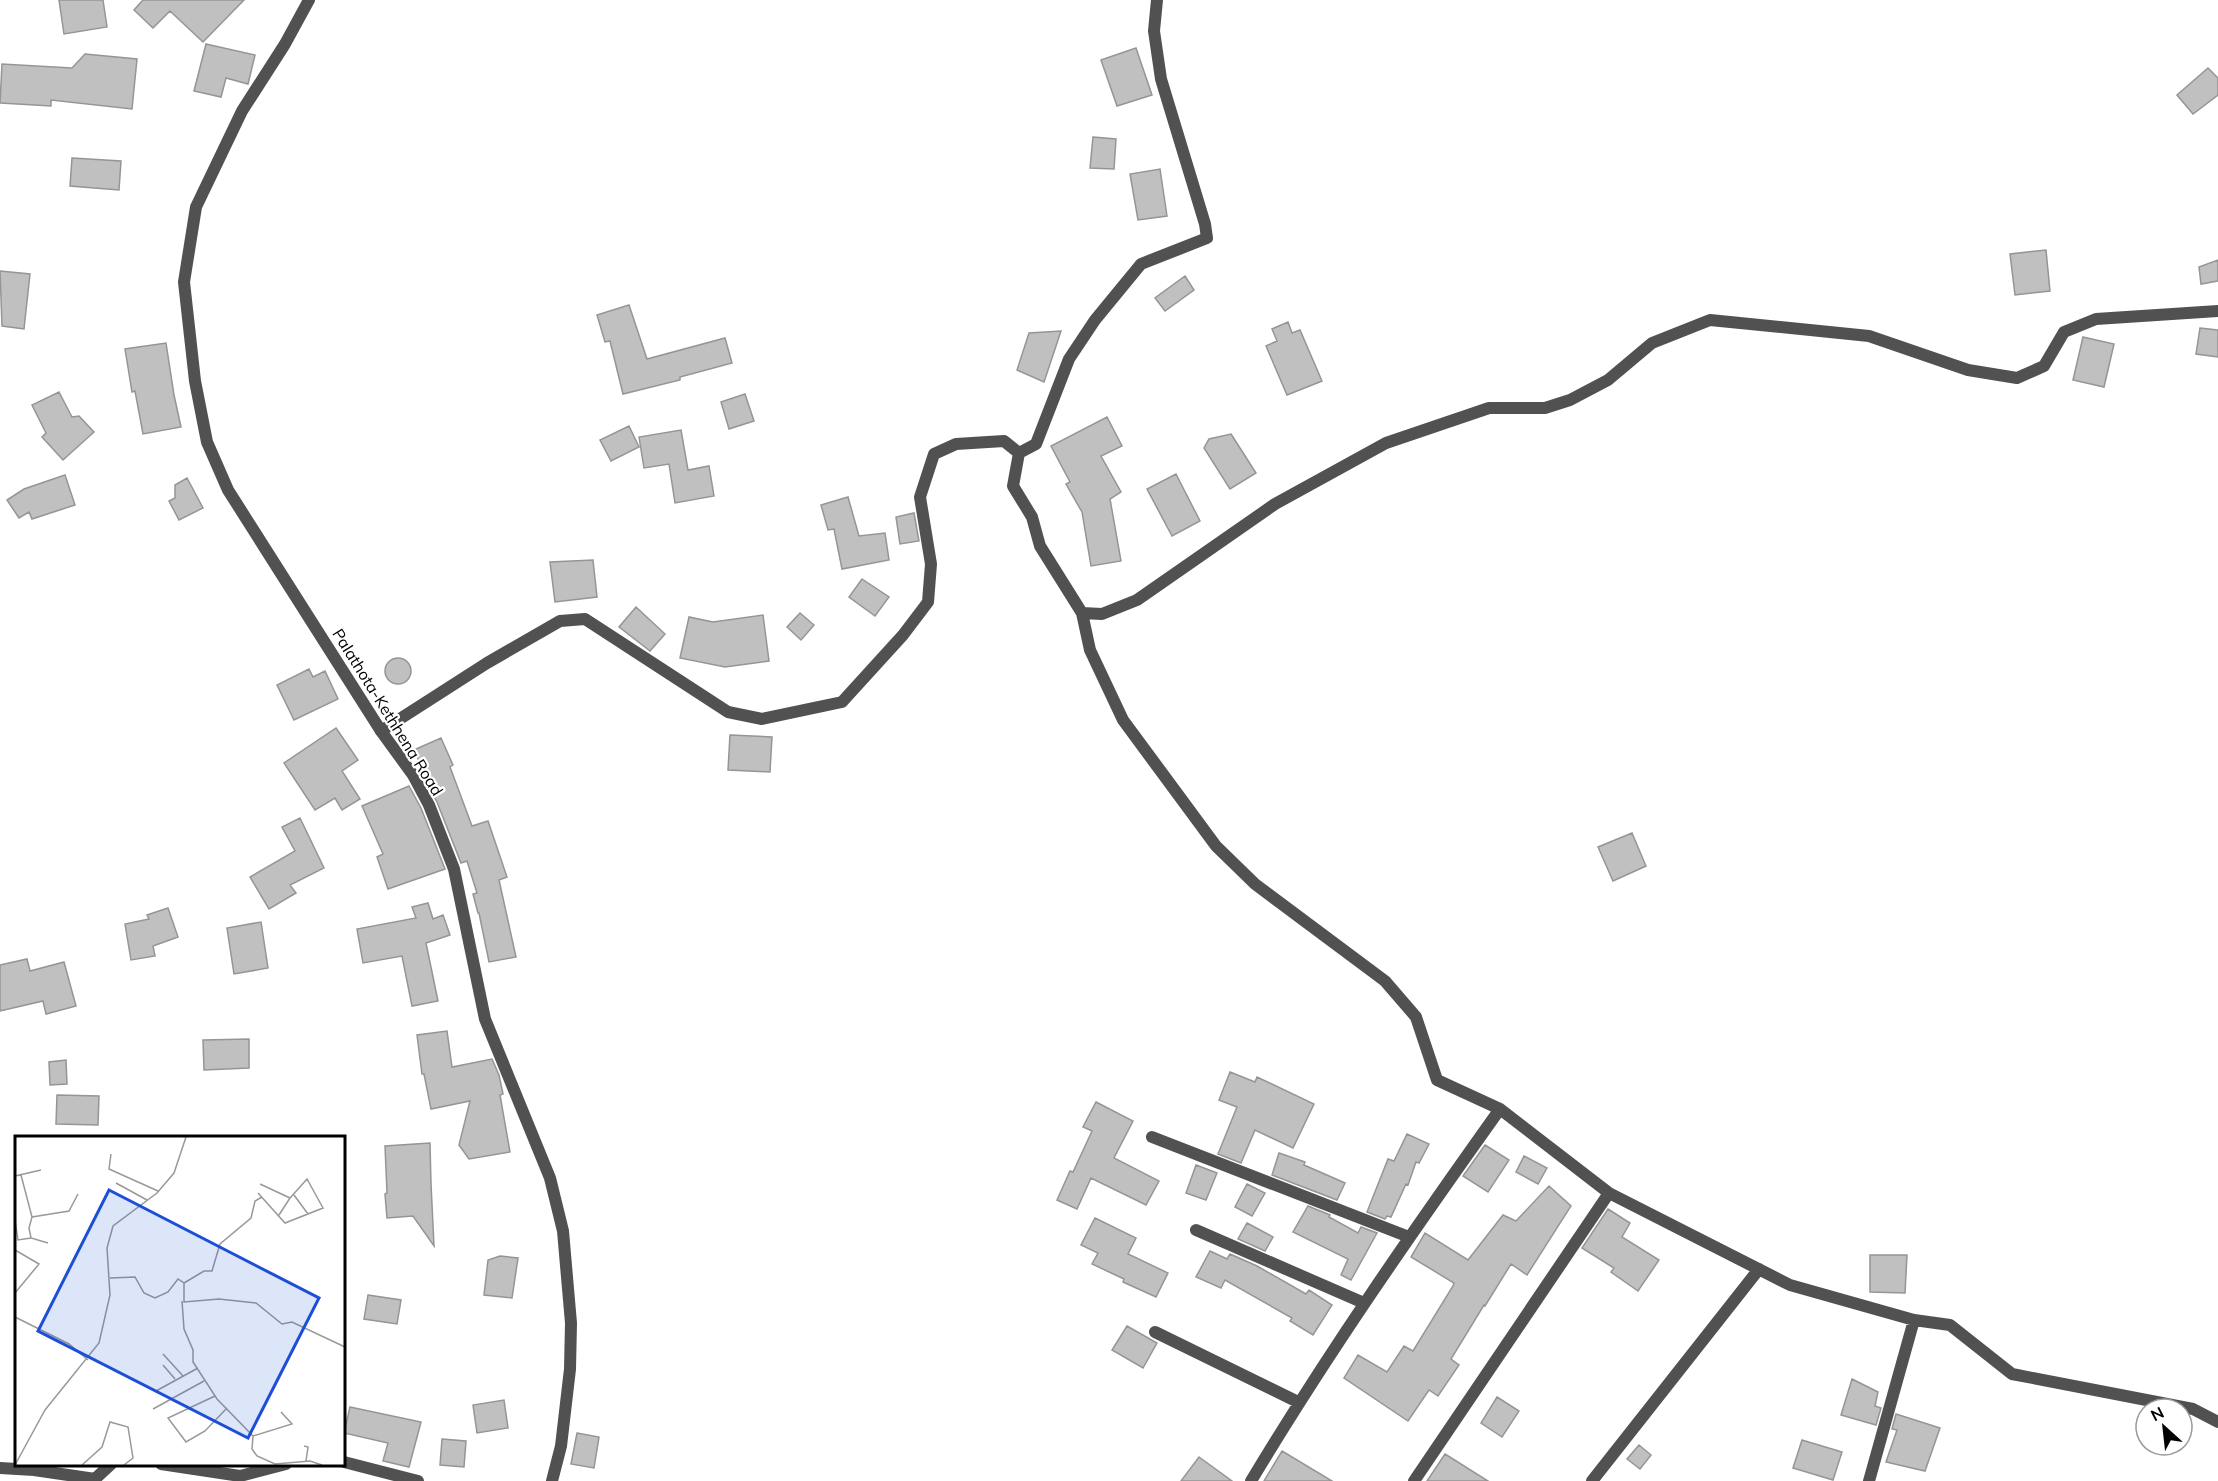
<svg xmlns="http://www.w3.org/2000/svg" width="2218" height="1481" font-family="Mulish,sans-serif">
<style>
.building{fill:#c0c0c0;stroke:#959595;stroke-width:1.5}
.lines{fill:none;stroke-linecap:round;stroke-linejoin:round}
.minor{stroke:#515151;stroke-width:12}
.tertiary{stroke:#515151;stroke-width:12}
.labels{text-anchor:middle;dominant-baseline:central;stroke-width:4.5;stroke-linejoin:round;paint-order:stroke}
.street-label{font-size:16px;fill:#000;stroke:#fff}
.inset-road{fill:none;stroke:#999;stroke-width:1.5}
.view{fill:#1d4ed8;fill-opacity:0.15;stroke:#1d4ed8;stroke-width:3}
.inset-edge{fill:none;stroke:#000;stroke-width:3}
</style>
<rect width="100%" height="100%" fill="#fff"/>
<path class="building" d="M59 0H103L107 27 64 34Z
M143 0H244L203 42 170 11 153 28 134 10Z
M206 44 255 55 248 84 226 78 221 97 194 91Z
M1136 48 1152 95 1117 106 1101 60Z
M85 54 137 59 132 109 51 100V106L0 103 2 64 72 68Z
M2208 68 2218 78V95L2193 114 2177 95Z
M1093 137 1116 139 1114 169 1090 168Z
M72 158 121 161 119 190 70 186Z
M1160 169 1167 216 1138 220 1130 174Z
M2046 250 2050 291 2015 295 2010 254Z
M2218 260V281L2201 284 2199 267Z
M0 271 30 274 24 329 2 326Z
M1185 276 1194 290 1165 311 1155 298Z
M629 305 647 359 725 338 732 363 680 377V380L623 394 610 341 605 342 597 315Z
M1288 322 1292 333 1300 330 1322 381 1287 395 1266 346 1277 341 1272 329Z
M2200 328 2218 330V357L2196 354Z
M1061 331 1044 382 1017 370 1029 333Z
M2083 337 2114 344 2104 387 2073 380Z
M166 343 174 395 181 427 143 434 135 391 132 392 125 349Z
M59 392 72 417 79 416 94 432 63 460 42 437 46 433 32 405Z
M745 394 754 421 729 429 721 402Z
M1107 417 1122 446 1101 456 1121 492 1110 499 1121 561 1091 566 1082 512 1066 484 1070 482 1051 446Z
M629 426 639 447 611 461 600 440Z
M681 430 688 470 709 466 714 496 675 503 669 464 644 468 639 437Z
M1231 434 1256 473 1230 489 1204 448 1209 439Z
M1176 474 1200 521 1172 536 1147 489Z
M65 475 75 505 32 519 29 512 19 518 7 500 24 489Z
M187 478 203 508 179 520 169 501 175 498V485Z
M848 497 859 536 885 533 889 560 842 569 834 529 828 530 821 505Z
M914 513 919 541 900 544 896 517Z
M593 560 597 597 555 602 550 562Z
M862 579 889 597 875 616 849 597Z
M636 607 665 634 650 651 619 627Z
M800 613 814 625 801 640 787 627Z
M763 615 769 661 725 667 680 658 689 617 713 622Z
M385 671a13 13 0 1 1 26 0a13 13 0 1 1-26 0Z
M309 669 313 677 325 671 338 699 294 720 277 685Z
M336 728 358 760 342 771 360 799 342 810 335 798 315 810 284 763Z
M730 735 772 737 770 772 728 770Z
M441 738 453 765 450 767 472 826 488 821 507 877 499 880 516 957 489 962 479 913H478L473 894 477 893 467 861 461 863 437 802 424 779 427 778 414 750Z
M409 786 421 808 445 869 388 889 377 857 383 854 362 806Z
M300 818 324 868 290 885 296 893 269 909 250 877 295 851 282 827Z
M1632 833 1646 866 1613 881 1598 847Z
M428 903 433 919 443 915 450 935 426 943 438 1001 412 1006 402 956 363 963 357 929 416 918 412 907Z
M168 908 178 937 153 946 155 956 131 960 125 924 149 919 147 915Z
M261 922 268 968 234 974 227 928Z
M27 959 30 971 64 962 76 1006 46 1014 43 1001 0 1011V965Z
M447 1031 452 1067 492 1059 499 1075 503 1094 500 1095 510 1152 469 1159 459 1145 470 1101 431 1109 424 1074H422L417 1035Z
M249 1039V1068L204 1070 203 1040Z
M66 1060 67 1084 50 1085 49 1062Z
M1230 1072 1255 1082 1257 1077 1314 1104 1293 1148 1255 1130 1241 1163 1218 1154 1237 1107 1219 1100Z
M57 1095 99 1096 98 1125 56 1124Z
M1096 1102 1133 1121 1114 1158 1159 1181 1146 1205 1091 1178 1077 1209 1057 1200 1070 1171 1073 1172 1092 1131 1083 1127Z
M1407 1134 1429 1144 1419 1163 1416 1162 1408 1185 1406 1184 1391 1217 1387 1216 1385 1219 1367 1212 1388 1159 1394 1161Z
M430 1143 431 1184 434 1246 413 1216 387 1218 385 1194 387 1193 385 1146Z
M1485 1145 1509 1160 1488 1192 1463 1176Z
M1279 1153 1305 1162 1304 1165 1345 1183 1337 1200 1272 1175Z
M1524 1156 1547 1168 1538 1184 1516 1172Z
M1196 1165 1217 1173 1206 1200 1186 1193Z
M1247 1184 1265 1193 1252 1216 1235 1207Z
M1549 1186 1571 1206 1527 1275 1511 1264 1485 1306 1484 1305 1451 1359 1459 1365 1438 1396 1429 1390 1408 1421 1344 1378 1358 1355 1387 1372 1404 1346 1413 1351 1453 1286 1454 1283 1411 1257 1425 1233 1468 1260 1503 1215 1516 1221Z
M1308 1206 1330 1215 1329 1217 1358 1233 1361 1227 1377 1233 1351 1280 1341 1275 1348 1259 1293 1232Z
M1608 1209 1630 1223 1622 1237 1659 1260 1638 1291 1611 1272 1614 1268 1582 1248Z
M1095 1218 1136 1238 1128 1254 1168 1273 1156 1297 1123 1282 1124 1279 1092 1264 1098 1253 1081 1245Z
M1247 1223 1273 1237 1265 1251 1238 1239Z
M1210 1251 1227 1259 1230 1254 1257 1266 1306 1294 1309 1290 1332 1305 1313 1335 1290 1321 1292 1318 1225 1280 1221 1288 1196 1277Z
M1870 1255H1907L1905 1293 1870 1292Z
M500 1256 518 1258 512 1298 484 1295 488 1260Z
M368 1295 401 1300 397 1324 364 1319Z
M1127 1326 1157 1343 1143 1368 1112 1350Z
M1852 1379 1878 1392 1875 1406 1881 1408 1876 1425 1841 1415Z
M1497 1397 1519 1411 1502 1437 1481 1423Z
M504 1400 508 1428 477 1433 473 1405Z
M350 1407 421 1422 409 1467 383 1461 388 1443 344 1433Z
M1896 1414 1940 1428 1925 1471 1886 1462 1897 1430 1892 1429Z
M577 1433 599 1437 594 1468 571 1464Z
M442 1439 466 1441 464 1467 440 1465Z
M1802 1440 1842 1452 1833 1480 1793 1468Z
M1639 1445 1651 1455 1640 1469 1627 1459Z
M1282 1451 1332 1481H1264Z
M1445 1454 1488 1481H1427Z
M1199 1457 1232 1481H1181Z"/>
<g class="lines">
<path class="minor" d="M1019 453 1036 444 1069 359 1095 320 1141 264 1207 238 1205 224 1161 79 1154 31 1157 0
M1082 613 1090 650 1123 720 1216 846 1255 884 1385 981 1416 1017 1437 1080 1500 1109 1609 1193 1790 1285 1914 1320 1950 1325 2012 1374 2193 1409 2218 1422
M381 731 487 663 560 621 585 619 728 712 762 719 842 702 903 635 928 602 931 564 920 497 934 454 956 444 1004 441 1019 453 1013 486 1032 517 1040 546 1082 613 1102 614 1137 600 1275 504 1386 443 1489 408H1545L1570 400 1608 380 1652 343 1710 320 1869 336 1968 370 2017 378 2044 366 2064 332 2096 319 2218 311
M1152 1137 1409 1237
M1196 1230 1364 1303
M1155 1332 1298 1402
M344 1462 418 1481
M161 1464 240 1476 286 1464
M0 1468 34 1470 95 1479 111 1464
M1251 1481C1328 1353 1413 1231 1500 1109
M1414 1481 1609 1193
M1592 1481 1759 1269
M1869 1481 1914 1320"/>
<path class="tertiary" d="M309 0 285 44 242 111 196 207 184 282 195 381 207 442 228 490 381 731 413 775 429 805 454 869 485 1019 550 1178 563 1231 571 1323 570 1369 561 1446 552 1481"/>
</g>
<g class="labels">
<g class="street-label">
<text transform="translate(388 712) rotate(58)">Palathota-Kethhena Road</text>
</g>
</g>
<g transform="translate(15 1136)">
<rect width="330" height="330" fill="#fff"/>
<path class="inset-road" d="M96 18 94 33 143 55M6 39 17 81 14 92 16 102 33 107M0 40 26 34M101 47 132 64M243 57 270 87 308 72 292 43 275 62 245 48M279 59 293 78M264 79 275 62M17 81 54 75 63 58M0 84 3 104 16 102M0 114 24 128 0 157M95 142 120 141 129 157 140 162 153 156 163 143 169 147V166L204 163 241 167 267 188 277 186 330 211M169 147 189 135H197L205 108 236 82 240 65 247 61M167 165 169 193 178 214V226L202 263 238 300 237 313 242 320 260 328 295 325 307 329M0 181 54 208 73 224M148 218 168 240M148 229 160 243M141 255 183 232M200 260 153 282 171 306 190 295 212 272M138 273 189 245M238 300 277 288 266 276M289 310 293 311 291 325M0 329 30 274 84 207 95 159 92 112 98 90 142 57 159 37 171 1M67 329 87 311 95 286 113 291 118 322 109 329"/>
<path class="view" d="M94 54 304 162 233 302 23 195Z"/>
<rect width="330" height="330" class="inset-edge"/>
</g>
<g transform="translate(2164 1427) rotate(333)"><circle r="28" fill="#ffffff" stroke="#999999" stroke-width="1.5"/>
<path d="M0-4.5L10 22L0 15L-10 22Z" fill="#000000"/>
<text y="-9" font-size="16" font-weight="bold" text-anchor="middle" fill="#000000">N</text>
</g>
</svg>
